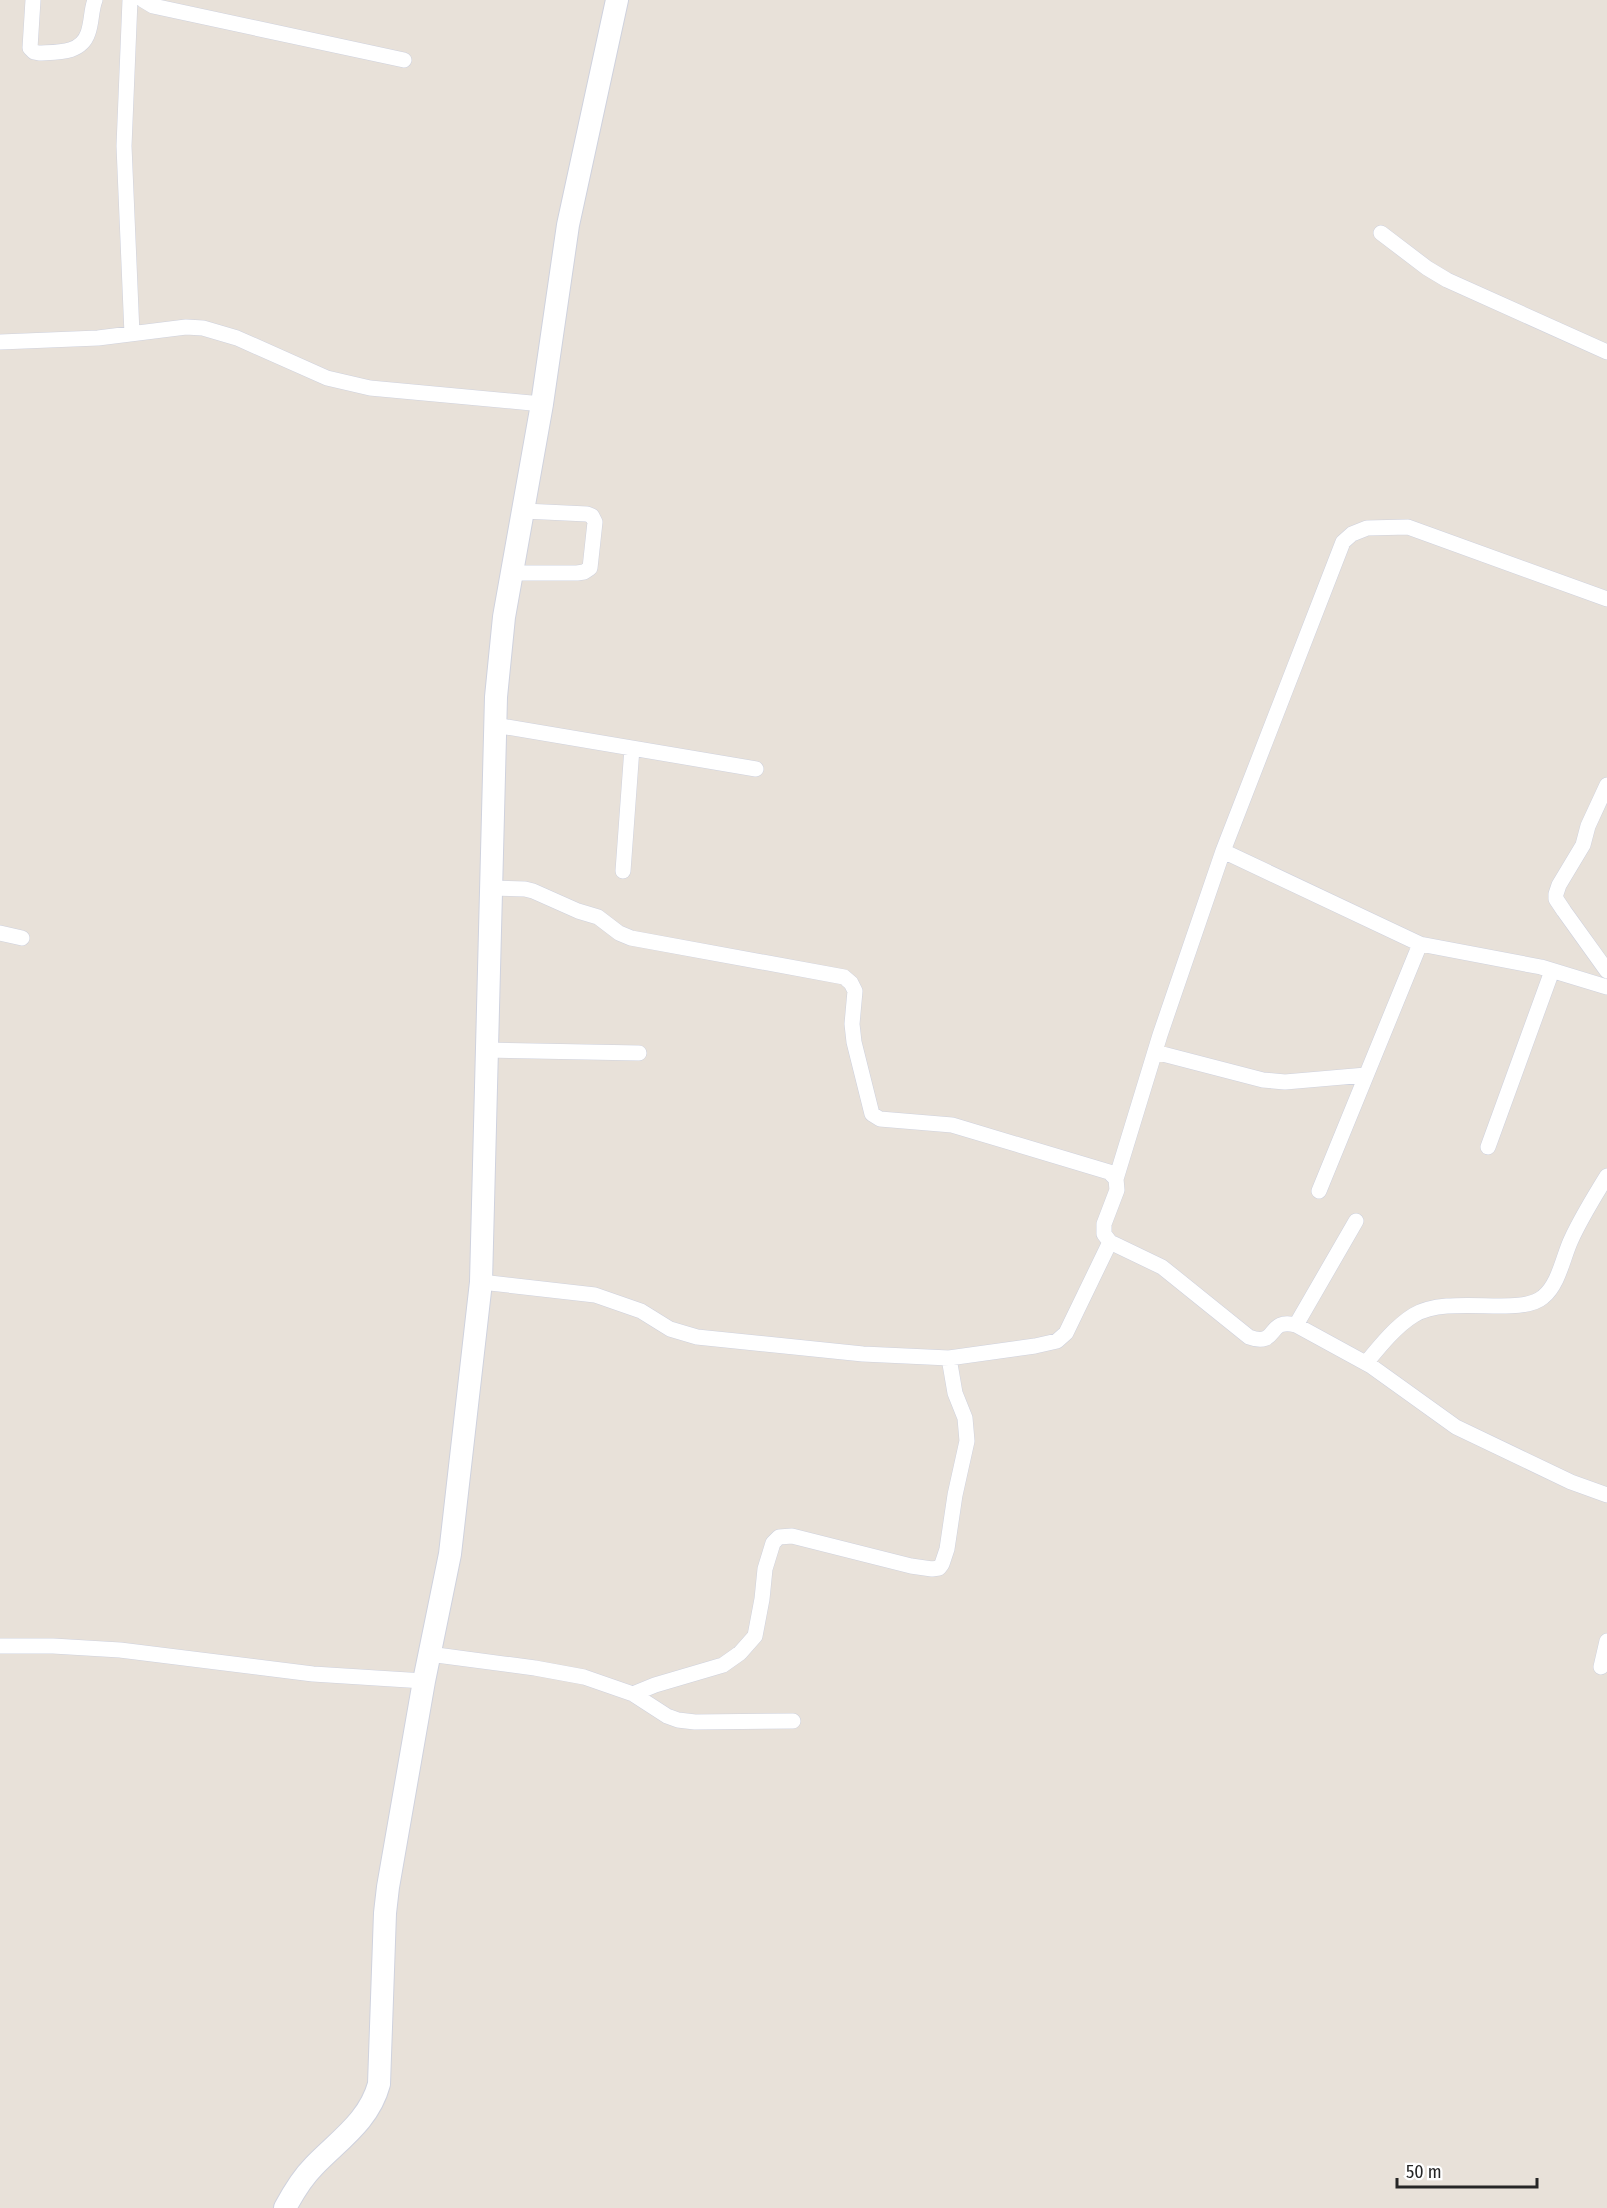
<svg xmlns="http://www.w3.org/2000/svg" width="1607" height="2208" font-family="'Fira Sans Condensed',sans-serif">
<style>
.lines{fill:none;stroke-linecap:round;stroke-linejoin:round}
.street-casing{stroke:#cfd2de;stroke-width:16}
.secondary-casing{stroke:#cfd2de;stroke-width:24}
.street{stroke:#fff;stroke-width:15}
.secondary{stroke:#fff;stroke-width:22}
</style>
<rect width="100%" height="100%" fill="#e8e1d9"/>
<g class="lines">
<g class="street-casing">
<path id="street" d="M33 0 30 48 34 52 39 53C57 52 81 54 88 33 92 22 91 10 95 0
M130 0 124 146 132 334
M143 0 153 6 404 60
M1381 233 1427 268 1447 280 1607 352
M0 342 98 338 186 327 203 328 237 338 327 378 370 388 542 404
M513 573H577L584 572 590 568 595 522 592 516 587 514 524 511
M495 725 756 769
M1607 785 1588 826 1583 845 1559 885 1556 894V899L1564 911 1607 971
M1223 851 1420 944 1541 967 1607 987
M623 871 632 748
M491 888 525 889 533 891 578 911 598 917 619 933 631 938 844 977 851 983 855 991 852 1024 854 1042 872 1114 880 1119 952 1125 1109 1172 1116 1179 1117 1190 1104 1224V1234L1110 1242 1162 1267 1249 1337C1279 1348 1266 1317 1296 1325L1371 1366 1456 1427 1571 1482 1607 1495
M0 933 22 938
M487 1050 639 1053
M1155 1052 1263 1080 1285 1082 1366 1075
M1488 1147 1552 971
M1116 1179 1160 1035 1223 851 1343 542 1352 534 1367 528 1408 527 1607 599
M1319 1191 1420 944
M481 1282 595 1295 641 1311 670 1329 697 1337 863 1354 949 1358 1035 1346 1057 1341 1066 1333 1110 1242
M1296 1325 1356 1221
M1366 1363C1380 1346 1396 1326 1414 1315 1450 1294 1520 1317 1543 1297 1559 1284 1563 1257 1571 1240 1581 1218 1594 1197 1607 1176
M0 1646H53L120 1650 313 1674 424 1681
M429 1654 535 1668 584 1677 633 1694 667 1716 678 1720 695 1722 793 1721
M1601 1667 1607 1641
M633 1694 655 1685 723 1665 740 1653 755 1636 762 1599 765 1569 773 1543 779 1537 792 1536 911 1566 932 1569 939 1568 942 1564 947 1549 955 1495 967 1441 965 1418 955 1393 949 1358"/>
</g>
<g class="secondary-casing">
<path id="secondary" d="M285 2208C293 2193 302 2178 314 2166 339 2140 369 2121 379 2084L385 1913 388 1887 424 1681 450 1554 481 1282 496 697 504 617 542 404 568 225 617 0"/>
</g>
<use href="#street" class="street"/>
<use href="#secondary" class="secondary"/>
</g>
<path d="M1397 2178v9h140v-9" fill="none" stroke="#262626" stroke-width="3"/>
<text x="1406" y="2178" font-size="18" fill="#262626" stroke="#ffffff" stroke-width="4.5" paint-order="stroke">50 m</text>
</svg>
